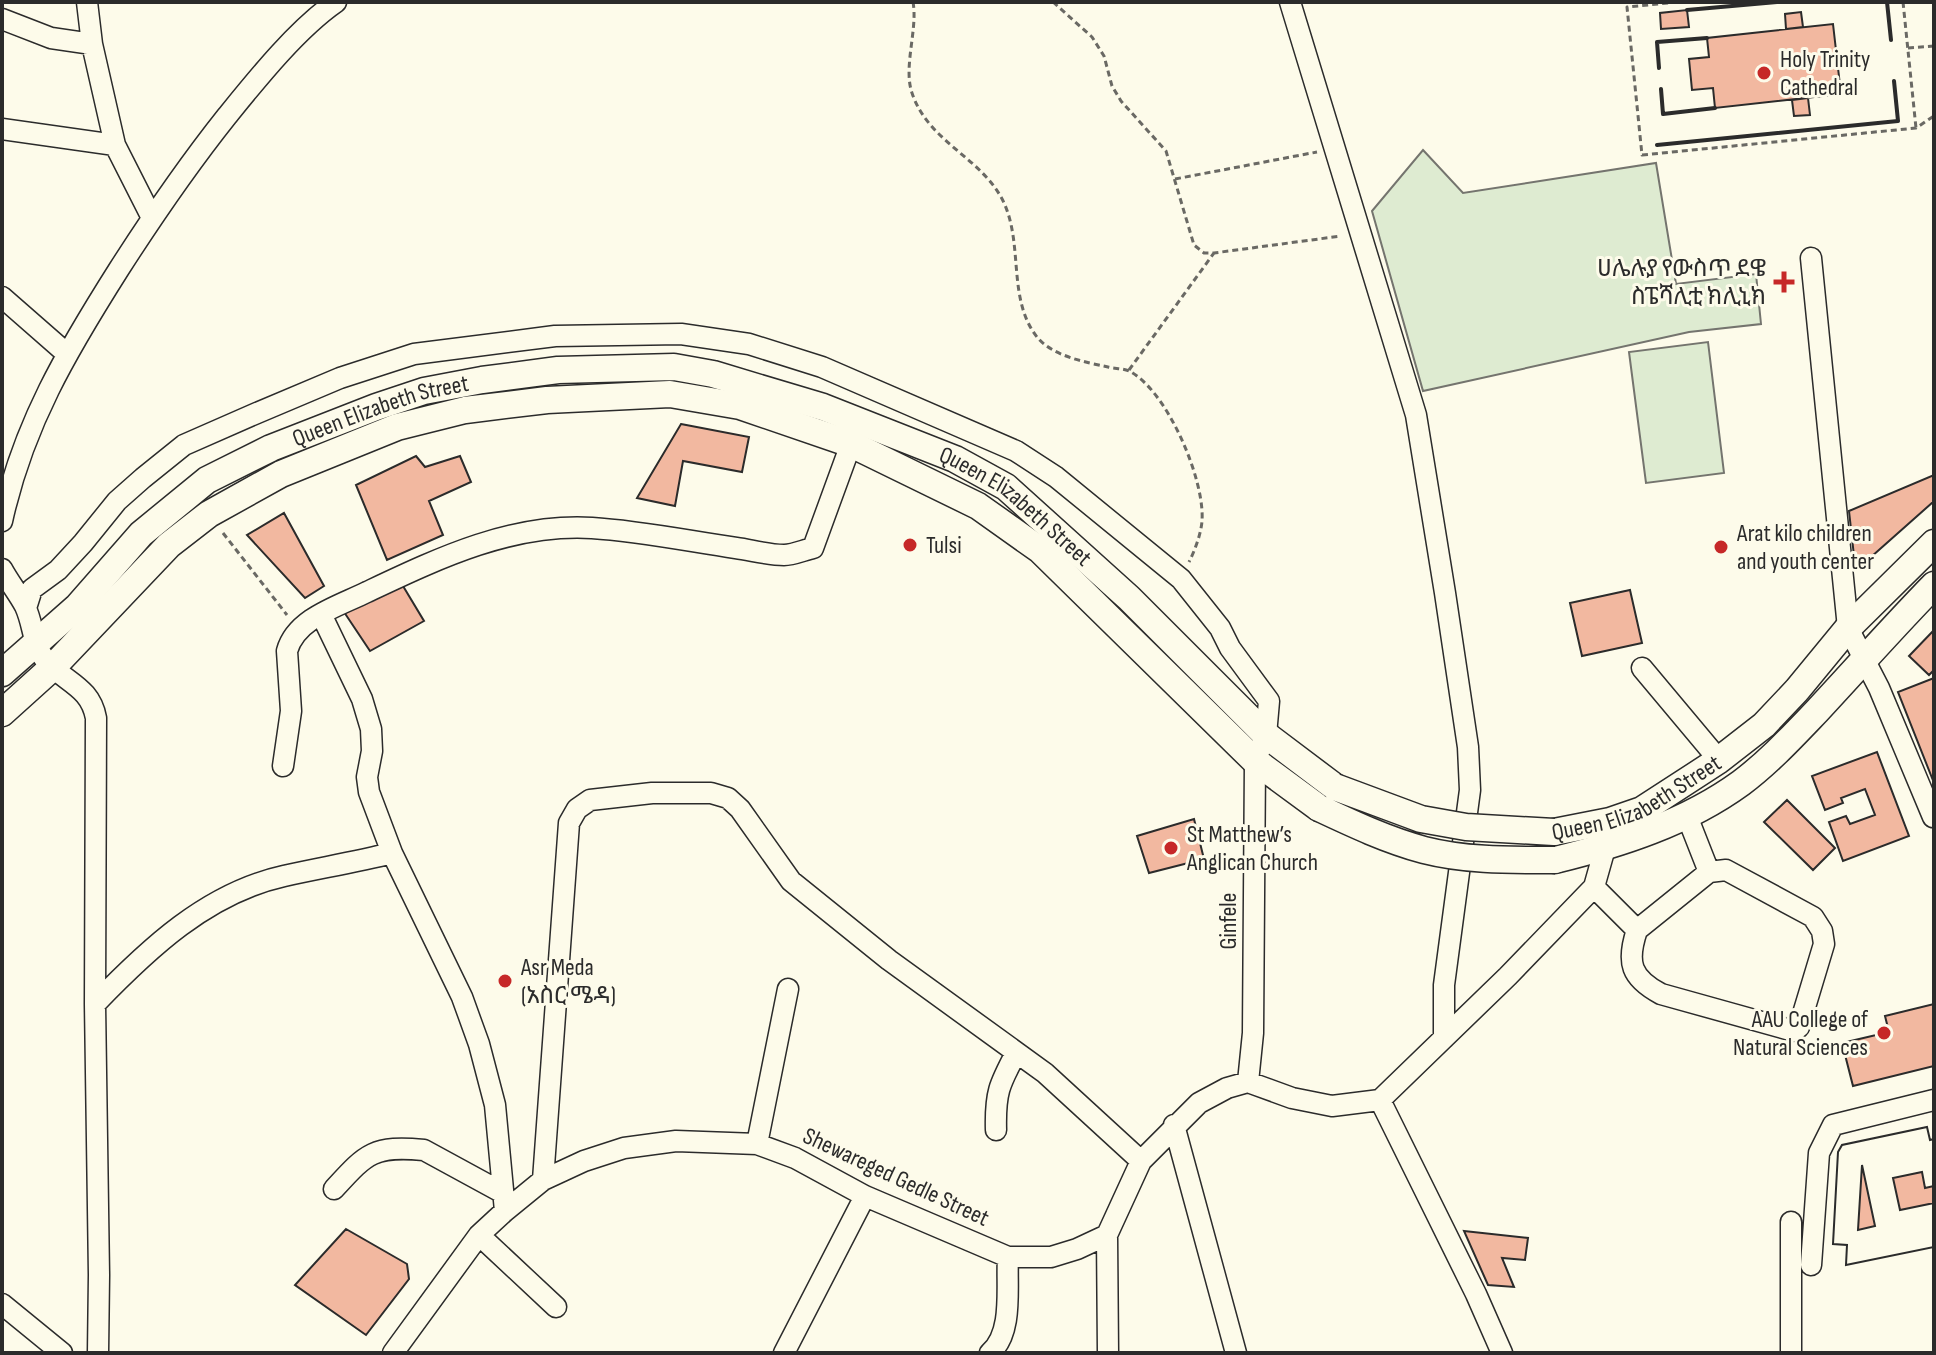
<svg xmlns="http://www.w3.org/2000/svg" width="1936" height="1355" font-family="'Sofia Sans Condensed','Noto Sans Ethiopic',sans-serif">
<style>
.green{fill:#deebd1;stroke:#74746e;stroke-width:2}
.building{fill:#f2b8a0;stroke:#2b2b2b;stroke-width:2;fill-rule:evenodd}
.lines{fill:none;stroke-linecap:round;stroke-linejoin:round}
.minor-casing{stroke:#2b2b2b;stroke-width:23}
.major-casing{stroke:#2b2b2b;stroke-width:29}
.path{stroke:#6a6964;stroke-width:3;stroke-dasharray:6 4;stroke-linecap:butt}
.minor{stroke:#fdfbea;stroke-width:20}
.major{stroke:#fdfbea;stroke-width:26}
.major-bridge-casing{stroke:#2b2b2b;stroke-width:29;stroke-linecap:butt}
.major-bridge{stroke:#fdfbea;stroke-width:26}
.wall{stroke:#2b2b2b;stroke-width:4}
.poi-dot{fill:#c62828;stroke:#fdfbea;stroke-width:3}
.labels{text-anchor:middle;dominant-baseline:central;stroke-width:6;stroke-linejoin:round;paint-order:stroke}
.poi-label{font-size:24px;fill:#2b2b2b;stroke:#fdfbea;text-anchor:start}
.street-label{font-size:24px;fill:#2b2b2b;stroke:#fdfbea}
</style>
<rect width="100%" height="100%" fill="#fdfbea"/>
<path class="green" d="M1423 150 1463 193 1656 163 1676 284 1756 274 1761 324 1689 332 1423 391 1372 211Z
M1708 342 1724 473 1646 483 1629 352Z"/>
<path class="building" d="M1687 10 1689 27 1661 29 1660 13Z
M1801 12 1803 27 1786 29 1785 14Z
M1833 24 1841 94 1715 108 1713 88 1692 90 1689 59 1709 57 1707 38Z
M1808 98 1810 115 1794 116 1792 100Z
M681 424 749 437 742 472 683 461 675 506 637 498Z
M416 456 425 467 460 456 471 482 429 501 443 535 387 560 356 485Z
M1934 475 1933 502 1862 565H1855L1849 511Z
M284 513 324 586 305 598 247 535Z
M400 581 424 621 370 651 342 609Z
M1630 590 1642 643 1582 656 1570 603Z
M1934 630V670L1929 675 1909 656Z
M1934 678V783L1898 692Z
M1877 752 1909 836 1843 861 1829 822 1846 816 1850 824 1875 815 1865 789 1841 798 1843 803 1825 810 1812 776Z
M1787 800 1835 848 1813 870 1764 822Z
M1194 819 1204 859 1149 873 1137 836Z
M1934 1004V1066L1853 1086 1842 1043 1889 1032 1885 1016Z
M1927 1127 1930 1140 1934 1139V1186L1925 1188 1922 1172 1893 1178 1900 1210 1934 1203V1247L1846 1265 1847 1245 1833 1244 1838 1152 1842 1145ZM1862 1165 1875 1226 1858 1230Z
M1927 1127 1930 1140 1934 1139V1247L1846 1265 1847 1245 1833 1244 1838 1152 1842 1145Z
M346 1229 407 1264 409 1279 366 1335 295 1285Z
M1464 1231 1528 1238 1525 1260 1502 1258 1514 1287 1488 1285Z"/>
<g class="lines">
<g class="minor-casing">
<path id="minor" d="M87 2 92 44 115 145 152 218
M1290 2 1416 415 1445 593 1468 747 1470 790 1444 985V1038
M2 19 51 38 92 44
M2 129 115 145
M1811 258 1848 628 1879 688 1933 817
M2 297 66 353
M2 521C23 425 67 351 119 269 153 216 188 165 227 116 257 79 297 29 336 2
M2 569C9 582 18 593 25 606 36 630 30 647 53 668 73 685 91 691 96 718L95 1004 99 1275 98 1353
M26 608 32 589 58 570 83 543 117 501 143 478 184 445 257 413 340 378 414 354 555 336 681 334 749 344 822 367 1016 451 1056 477 1181 579 1220 628 1230 648 1269 701 1266 735 1255 761 1253 1033 1248 1082
M321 614 362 699 371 729 372 751 367 777 369 792 392 853 462 997 479 1044 495 1105 505 1211
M1642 668 1719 760
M283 766 291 711 287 651C296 618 339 606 367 592 437 559 511 523 592 528 640 531 688 541 736 548 751 550 768 555 784 555 793 555 804 550 813 548L855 433
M1687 816 1709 872
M1726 870 1813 917 1822 931 1824 944 1799 1027 1794 1031 1661 994C1631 978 1626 963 1637 930L1709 872Z
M1594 887 1637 930
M95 1004C148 949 207 893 284 876 320 868 356 862 392 853
M1380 1100 1508 976 1594 887 1605 848
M1380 1100 1476 1294 1502 1353
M1174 1125 1236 1353
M996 1130C995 1093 999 1085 1016 1053
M757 1144 788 989
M543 1180 569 823 577 809 590 800 652 793H711L728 798 740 809 791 881 889 960 1045 1073 1141 1161
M334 1189C366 1154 373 1145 424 1150L503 1193
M1791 1222V1353
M479 1235 556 1307
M1107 1235 1108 1353
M1811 1265 1819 1153 1833 1125 1934 1100
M2 1304 62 1353
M393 1353 479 1235 505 1211 543 1180 584 1161 624 1148 676 1141 757 1144 795 1158 865 1196 1008 1257H1051L1077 1249 1107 1235 1141 1161 1199 1103 1227 1088 1248 1082 1292 1098 1332 1106 1380 1100
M784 1353 865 1196
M990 1353C1014 1332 1006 1286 1008 1257"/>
</g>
<g class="major-casing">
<g id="major">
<path id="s1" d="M2 673 77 607 141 534 207 480 271 448 376 407 424 391 482 380 558 370 674 367 713 374 823 407 955 459 1006 487 1129 598 1266 735 1335 787"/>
<path d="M2 713 53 667 169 545 209 514 281 474 397 427 465 410 547 400 670 394 740 406 851 444 978 506 1040 550 1255 761 1319 808"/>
<path id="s2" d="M1554 832 1610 821 1642 810 1719 760 1764 725 1797 690 1848 628 1934 543"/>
<path d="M1555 860C1620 844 1686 823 1741 783 1769 762 1793 736 1817 711 1856 669 1894 626 1934 585"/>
</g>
</g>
<path class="path" d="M913 2C918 29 903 67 912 93 928 141 978 156 1001 197 1025 240 1006 298 1037 337 1052 356 1085 362 1108 367 1116 369 1124 368 1131 372 1168 393 1205 480 1202 521 1201 534 1195 550 1189 562
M1053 2 1092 37 1104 56 1112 86 1121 101 1166 151 1194 245 1204 253H1214L1341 236
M1678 2 1627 7 1642 155 1916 128 1934 116
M1903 2 1916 128
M1908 48 1934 46
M1175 179 1317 152
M1129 370 1214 253
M223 533 287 615"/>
<use href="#minor" class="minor"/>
<use href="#major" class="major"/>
<g class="major-bridge-casing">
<path id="major-bridge" d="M1335 787 1421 819 1466 827 1554 832
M1319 808C1353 824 1387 840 1424 850 1467 861 1511 860 1555 860"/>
</g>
<use href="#major-bridge" class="major-bridge"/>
<path class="wall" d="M1887 2 1891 40
M1687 10 1777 2
M1659 68 1657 42 1707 38
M1661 89 1663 114 1715 108
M1657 145 1898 121 1894 81"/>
</g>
<g class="poi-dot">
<circle cx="1764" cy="73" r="8"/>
<path d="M1780 270h8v8h8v8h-8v8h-8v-8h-8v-8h8z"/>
<circle cx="910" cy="545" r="8"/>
<circle cx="1721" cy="547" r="8"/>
<circle cx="1171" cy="848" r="8"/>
<circle cx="505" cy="981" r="8"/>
<circle cx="1884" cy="1033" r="8"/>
</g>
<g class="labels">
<g class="poi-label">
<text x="1780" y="59">Holy Trinity<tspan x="1780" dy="28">Cathedral</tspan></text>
<text x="1766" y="268" text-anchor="end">ሀሌሉያ የውስጥ ደዌ<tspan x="1766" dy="28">ስፔሻሊቲ ክሊኒክ</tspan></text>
<text x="1737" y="533">Arat kilo children<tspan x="1737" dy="28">and youth center</tspan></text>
<text x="926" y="545">Tulsi</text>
<text x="1187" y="834">St Matthew’s<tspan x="1187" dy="28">Anglican Church</tspan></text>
<text x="521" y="967">Asr Meda<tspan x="521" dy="28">(አስር ሜዳ)</tspan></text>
<text x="1868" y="1019" text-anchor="end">AAU College of<tspan x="1868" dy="28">Natural Sciences</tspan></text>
</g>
<g class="street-label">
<text stroke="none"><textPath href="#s1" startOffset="470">Queen Elizabeth Street</textPath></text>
<text stroke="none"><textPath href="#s1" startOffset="1142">Queen Elizabeth Street</textPath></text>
<text stroke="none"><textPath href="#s2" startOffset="90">Queen Elizabeth Street</textPath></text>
<text transform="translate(1228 921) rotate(-90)">Ginfele</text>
<text transform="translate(896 1177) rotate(25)">Shewareged Gedle Street</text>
</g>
</g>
<rect width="1936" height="1355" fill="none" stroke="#2b2b2b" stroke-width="8"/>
</svg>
